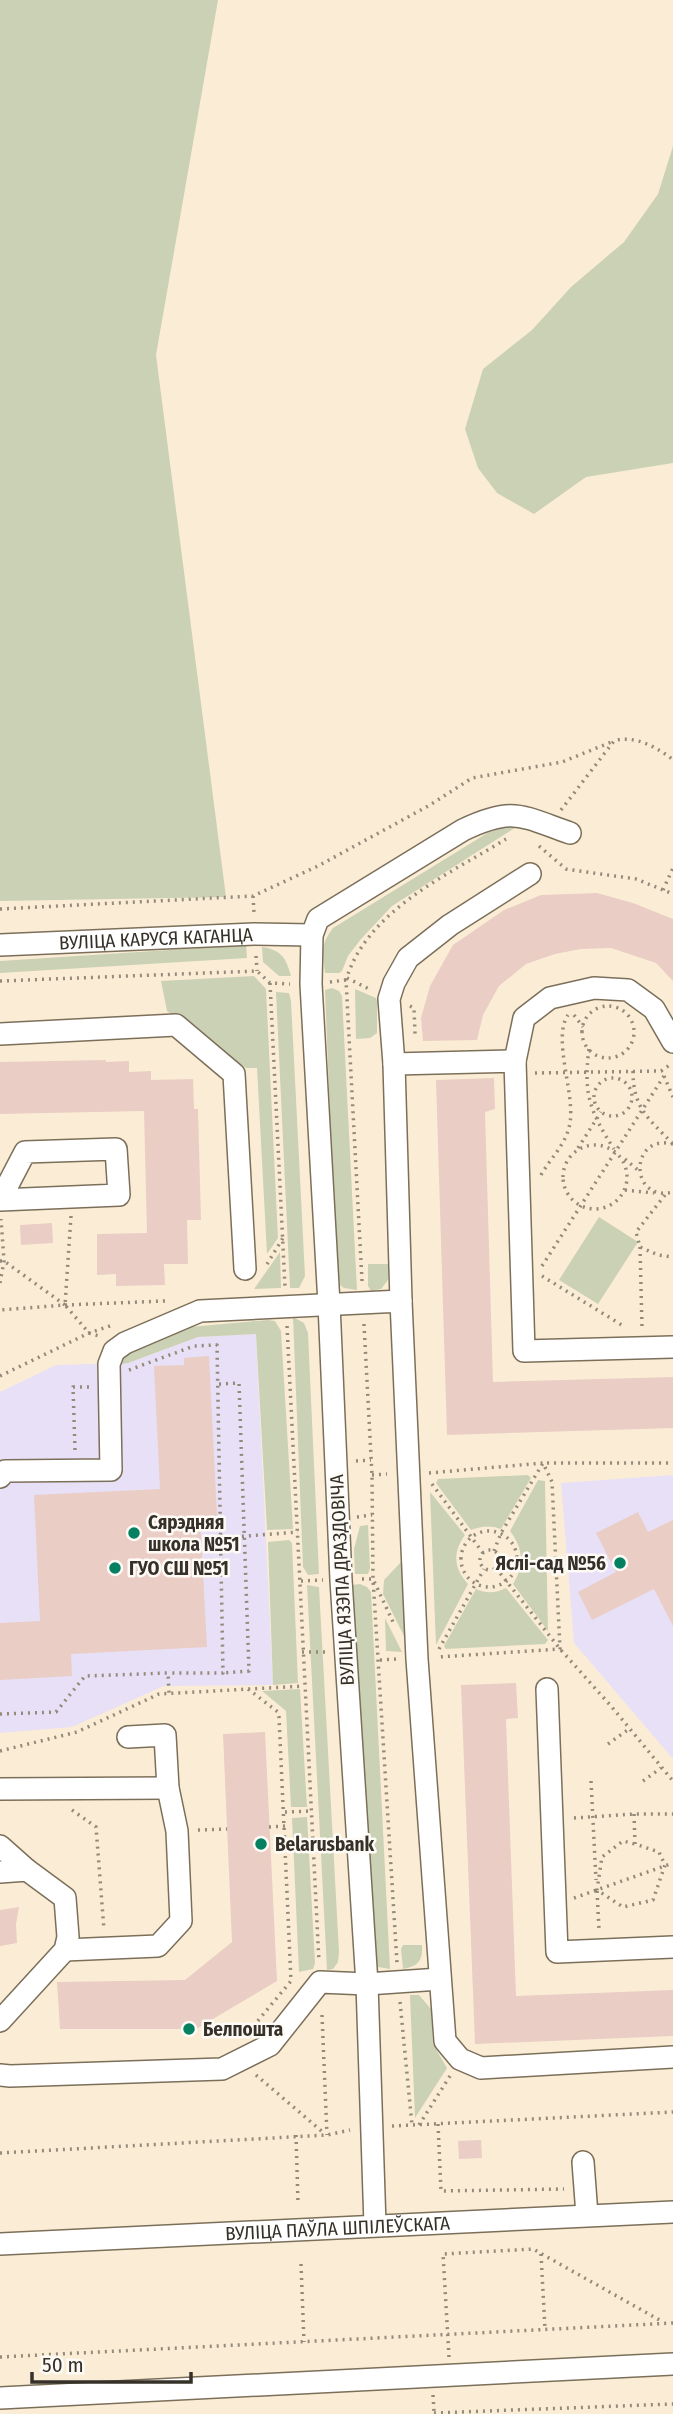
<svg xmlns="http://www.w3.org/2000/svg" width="673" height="2414" font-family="'Fira Sans Condensed',sans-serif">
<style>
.education{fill:#e8e0f6}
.green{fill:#cbd1b4}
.building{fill:#eacdc4}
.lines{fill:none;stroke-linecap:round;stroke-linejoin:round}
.minor-casing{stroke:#7c6f5a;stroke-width:24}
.path{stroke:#938a7a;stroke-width:3.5;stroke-dasharray:2 5;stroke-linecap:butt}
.minor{stroke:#fff;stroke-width:21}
.poi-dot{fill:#058060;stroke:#fefbf7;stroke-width:2.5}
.labels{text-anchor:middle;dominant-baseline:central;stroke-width:5;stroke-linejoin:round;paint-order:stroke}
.street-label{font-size:19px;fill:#363128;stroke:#fefbf7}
.poi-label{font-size:19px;font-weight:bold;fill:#363128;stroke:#fefbf7;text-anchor:start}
</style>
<rect width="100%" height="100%" fill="#fbedd5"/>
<path class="education" d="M256 1334 273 1685 164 1686 72 1727 0 1733V1392L56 1365 128 1363 198 1337Z
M673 1475V1759L574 1643 561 1483Z"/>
<path class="green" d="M0 0H218L156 355 226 897 0 901Z
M673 146V463L586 477 534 514 497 493 478 468 465 429 483 369 532 330 571 287 624 242 658 194Z
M502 824 518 826 392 906 361 939 348 956 342 971 339 973H325C323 952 320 945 333 928Z
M246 945 247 958 0 973V961Z
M262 947C281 950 286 957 291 976H279L263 962Z
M254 976 266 989 278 1238 267 1254 257 1068H246L167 1011 161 981Z
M332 988 339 991 342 996 357 1290 344 1288 340 1285 336 1264 325 990Z
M355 989 376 998 377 1001V1033L370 1038 356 1039Z
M276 992 289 993 291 1001 305 1276 299 1288H290Z
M599 1217 638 1242 598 1304 559 1280Z
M280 1252 281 1288 254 1289Z
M368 1264H389L388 1280 381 1289 371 1291 368 1286Z
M293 1317 304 1323 308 1333 319 1574 308 1575 303 1567Z
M268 1320 275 1321 281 1331 293 1529 267 1530 256 1334 198 1337 128 1363 122 1364 124 1353 190 1327Z
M528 1475 531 1478 501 1529C490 1525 482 1526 471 1530L436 1483 438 1479Z
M538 1480 545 1481 548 1631 513 1584C525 1565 523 1548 510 1531Z
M430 1492 465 1535C452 1553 454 1569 468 1584L436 1645Z
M368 1525 370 1568 368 1574H355L354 1549 360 1526Z
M289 1540 292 1543 298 1683 273 1685 268 1542Z
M403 1560 406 1640 383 1594 384 1580Z
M360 1584 367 1587 371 1592 390 1969 378 1967 373 1964 352 1585Z
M307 1585 319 1587 339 1952 338 1962 333 1969 327 1970Z
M506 1588 548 1640 545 1644 446 1649 444 1646 476 1589C487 1594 496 1593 506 1588Z
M385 1618 402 1652 386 1651Z
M300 1689 307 1807H291L286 1711 262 1691Z
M307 1817 315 1963 313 1969 299 1972 292 1818Z
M403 1945H422C423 1961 418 1966 403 1969L401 1949Z
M410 1995H419L431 2009 433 2044 447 2068 415 2118Z"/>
<path class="building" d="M597 893 633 903 673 919V981L656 963 611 948 581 949 555 954 526 964 499 986 483 1015 477 1040 423 1041 421 1018 430 986 453 945 504 910 541 895Z
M106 1060V1062L129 1061V1072L151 1071V1080L193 1079 194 1109H198L201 1220H187L188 1264H164L165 1285 116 1286V1274L97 1275V1234L147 1233 144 1111 0 1114V1062Z
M494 1078 495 1109 485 1112 493 1382 673 1377V1428L447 1435 436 1080Z
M52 1223 53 1243 21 1245 20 1225Z
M209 1356 217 1516 200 1517 207 1647 71 1654 72 1676 0 1680V1623L40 1621 34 1495 160 1489 154 1366 184 1365V1358Z
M638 1512 648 1532 673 1520V1626L654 1589 592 1620 578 1592 616 1572 596 1533Z
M516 1683 518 1718 506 1719 516 1996 673 1990V2036L475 2044 461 1685Z
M265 1732 277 1981 196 2029H60L57 1982 185 1980 232 1942 223 1734Z
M19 1907 16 1924 17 1943 0 1946V1910Z
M481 2140 482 2158 459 2159 458 2141Z"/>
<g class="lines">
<g class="minor-casing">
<g id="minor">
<path id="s1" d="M0 945 254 934 312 935"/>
<path d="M0 1034 176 1025 234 1074 245 1269"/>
<path d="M515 1061 524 1018 550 998 594 988 628 990 654 1009 673 1042"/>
<path d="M394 1064 515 1061 524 1351 673 1347"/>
<path d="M116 1149 119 1195 0 1200 25 1152Z"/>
<path d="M401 1301 394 1064 389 999 394 983 408 958 450 925 530 874"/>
<path d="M0 1477 5 1471 111 1470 109 1364 114 1351 125 1343 200 1311 401 1301 417 1659 445 2041 460 2059 481 2068 673 2057"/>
<path d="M547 1689 557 1952 673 1947"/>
<path d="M0 1789 168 1788"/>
<path d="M0 1846 27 1870"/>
<path d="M0 1872 27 1870 65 1898 68 1937 65 1950 0 2021"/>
<path d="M65 1950 158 1946 181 1921 177 1831 168 1788 165 1735 128 1737"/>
<path d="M0 2075 10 2076 222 2069 270 2045 320 1982 367 1984 440 1979"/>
<path d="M583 2162 587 2215"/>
<path d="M375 2225 367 1984 341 1580 329 1304 311 984 312 935 318 919 463 830C513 806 521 816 570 833"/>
<path id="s2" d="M0 2244 673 2212"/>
<path d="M0 2398 673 2364"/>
</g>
</g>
<path class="path" d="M561 810 614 741C633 734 659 748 673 760
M539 846 566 869 636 879 673 894
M663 890 673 868
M253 896 254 913
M0 909 253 896 318 866 430 805 472 778 562 762 614 741
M256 956 257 971
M347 978 371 990
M0 981 257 971 270 983 290 984
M330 982 346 980
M270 983 285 1287
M410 1006 414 1008 415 1034
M582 1032a26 26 0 1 1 52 0a26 26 0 1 1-52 0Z
M574 1015 583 1027
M589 1049C583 1093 590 1112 614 1149
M633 1071C633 1108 648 1118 672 1143
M535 1073 661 1071 671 1064
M664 1076 673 1097
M594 1097a19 19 0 1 1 38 0a19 19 0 1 1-38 0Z
M673 1144C629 1133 629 1203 673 1192
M563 1177a32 32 0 1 1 64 0a32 32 0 1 1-64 0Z
M578 1148 601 1112
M625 1159 639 1171
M541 1175C551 1157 566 1145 570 1123 575 1093 552 1038 568 1015
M625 1190 654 1193
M665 1195 636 1232 640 1247 658 1255 673 1257
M71 1216 65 1305 89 1333 99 1336
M640 1247 642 1327
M0 1261H4L65 1305 0 1310
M267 1264 283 1238
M542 1266 664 1076
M542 1276 625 1327
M362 1281 346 980C367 910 448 875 506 839
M0 1283 4 1261 1 1219
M65 1305 165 1301
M364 1324 372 1475 373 1579 397 1963
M287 1326 319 1962
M129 1370 194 1346 217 1345 223 1673H168
M0 1376 89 1333 113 1325
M219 1384 239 1383 249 1671 223 1673
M75 1450 73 1387H89
M356 1461 371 1460
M429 1473 543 1463 552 1482 560 1649 438 1657
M372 1475 387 1474
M432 1484 483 1553
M357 1517 372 1515
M461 1559a28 28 0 1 1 56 0a28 28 0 1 1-56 0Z
M221 1538 298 1532
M480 1560a10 10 0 1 1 20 0a10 10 0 1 1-20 0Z
M494 1551 501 1533 543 1463H673
M496 1568 560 1649 611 1706 673 1781
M362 1579H373L393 1622
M301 1581 323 1580
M439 1649 484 1569
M302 1652H325
M380 1660 397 1659
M248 1689 278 1712 279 1717 291 1981 251 2029
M0 1714 56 1712 85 1676 168 1673 169 1693
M608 1744 629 1729
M0 1751 77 1732 159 1694 304 1686
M591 1781 596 1880
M643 1781 661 1768
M72 1810 96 1827 104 1930
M285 1812 311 1811
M634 1814 635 1844 659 1852 665 1865 653 1900 623 1907 597 1890 602 1857 623 1841 635 1844
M574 1818 634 1814H673
M269 1827 285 1826
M198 1830 227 1829
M597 1891 599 1929
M574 1898 673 1863
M400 2002 412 2125
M322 2015 327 2135
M256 2075 325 2134
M438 2124 441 2191 564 2189
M419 2125 450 2076
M392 2126 673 2112
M296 2135 298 2203
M0 2153 327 2135 350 2130
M541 2254 545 2329
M301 2264 304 2342
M0 2357 673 2323
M449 2357 443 2254 533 2249 663 2322
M433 2395 434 2412
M434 2413 673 2404"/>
<use href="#minor" class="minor"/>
</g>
<g class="poi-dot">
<circle cx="134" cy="1533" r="7"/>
<circle cx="620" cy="1563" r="7"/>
<circle cx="115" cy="1568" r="7"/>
<circle cx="261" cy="1844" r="7"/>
<circle cx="189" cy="2029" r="7"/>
</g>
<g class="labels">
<g class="street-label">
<text stroke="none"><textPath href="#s1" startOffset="156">ВУЛІЦА КАРУСЯ КАГАНЦА</textPath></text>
<text transform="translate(342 1580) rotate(-93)">ВУЛІЦА ЯЗЭПА ДРАЗДОВІЧА</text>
<text stroke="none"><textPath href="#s2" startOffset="338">ВУЛІЦА ПАЎЛА ШПІЛЕЎСКАГА</textPath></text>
</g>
<g class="poi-label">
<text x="148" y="1522">Сярэдняя<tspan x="148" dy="22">школа №51</tspan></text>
<text x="606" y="1563" text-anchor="end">Яслі-сад №56</text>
<text x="129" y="1568">ГУО СШ №51</text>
<text x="275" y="1844">Belarusbank</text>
<text x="203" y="2029">Белпошта</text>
</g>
</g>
<path d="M32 2372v10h159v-10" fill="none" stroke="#363128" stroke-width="3.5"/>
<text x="42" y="2372" font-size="21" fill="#363128" stroke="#fefbf7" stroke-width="5" paint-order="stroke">50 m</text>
</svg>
